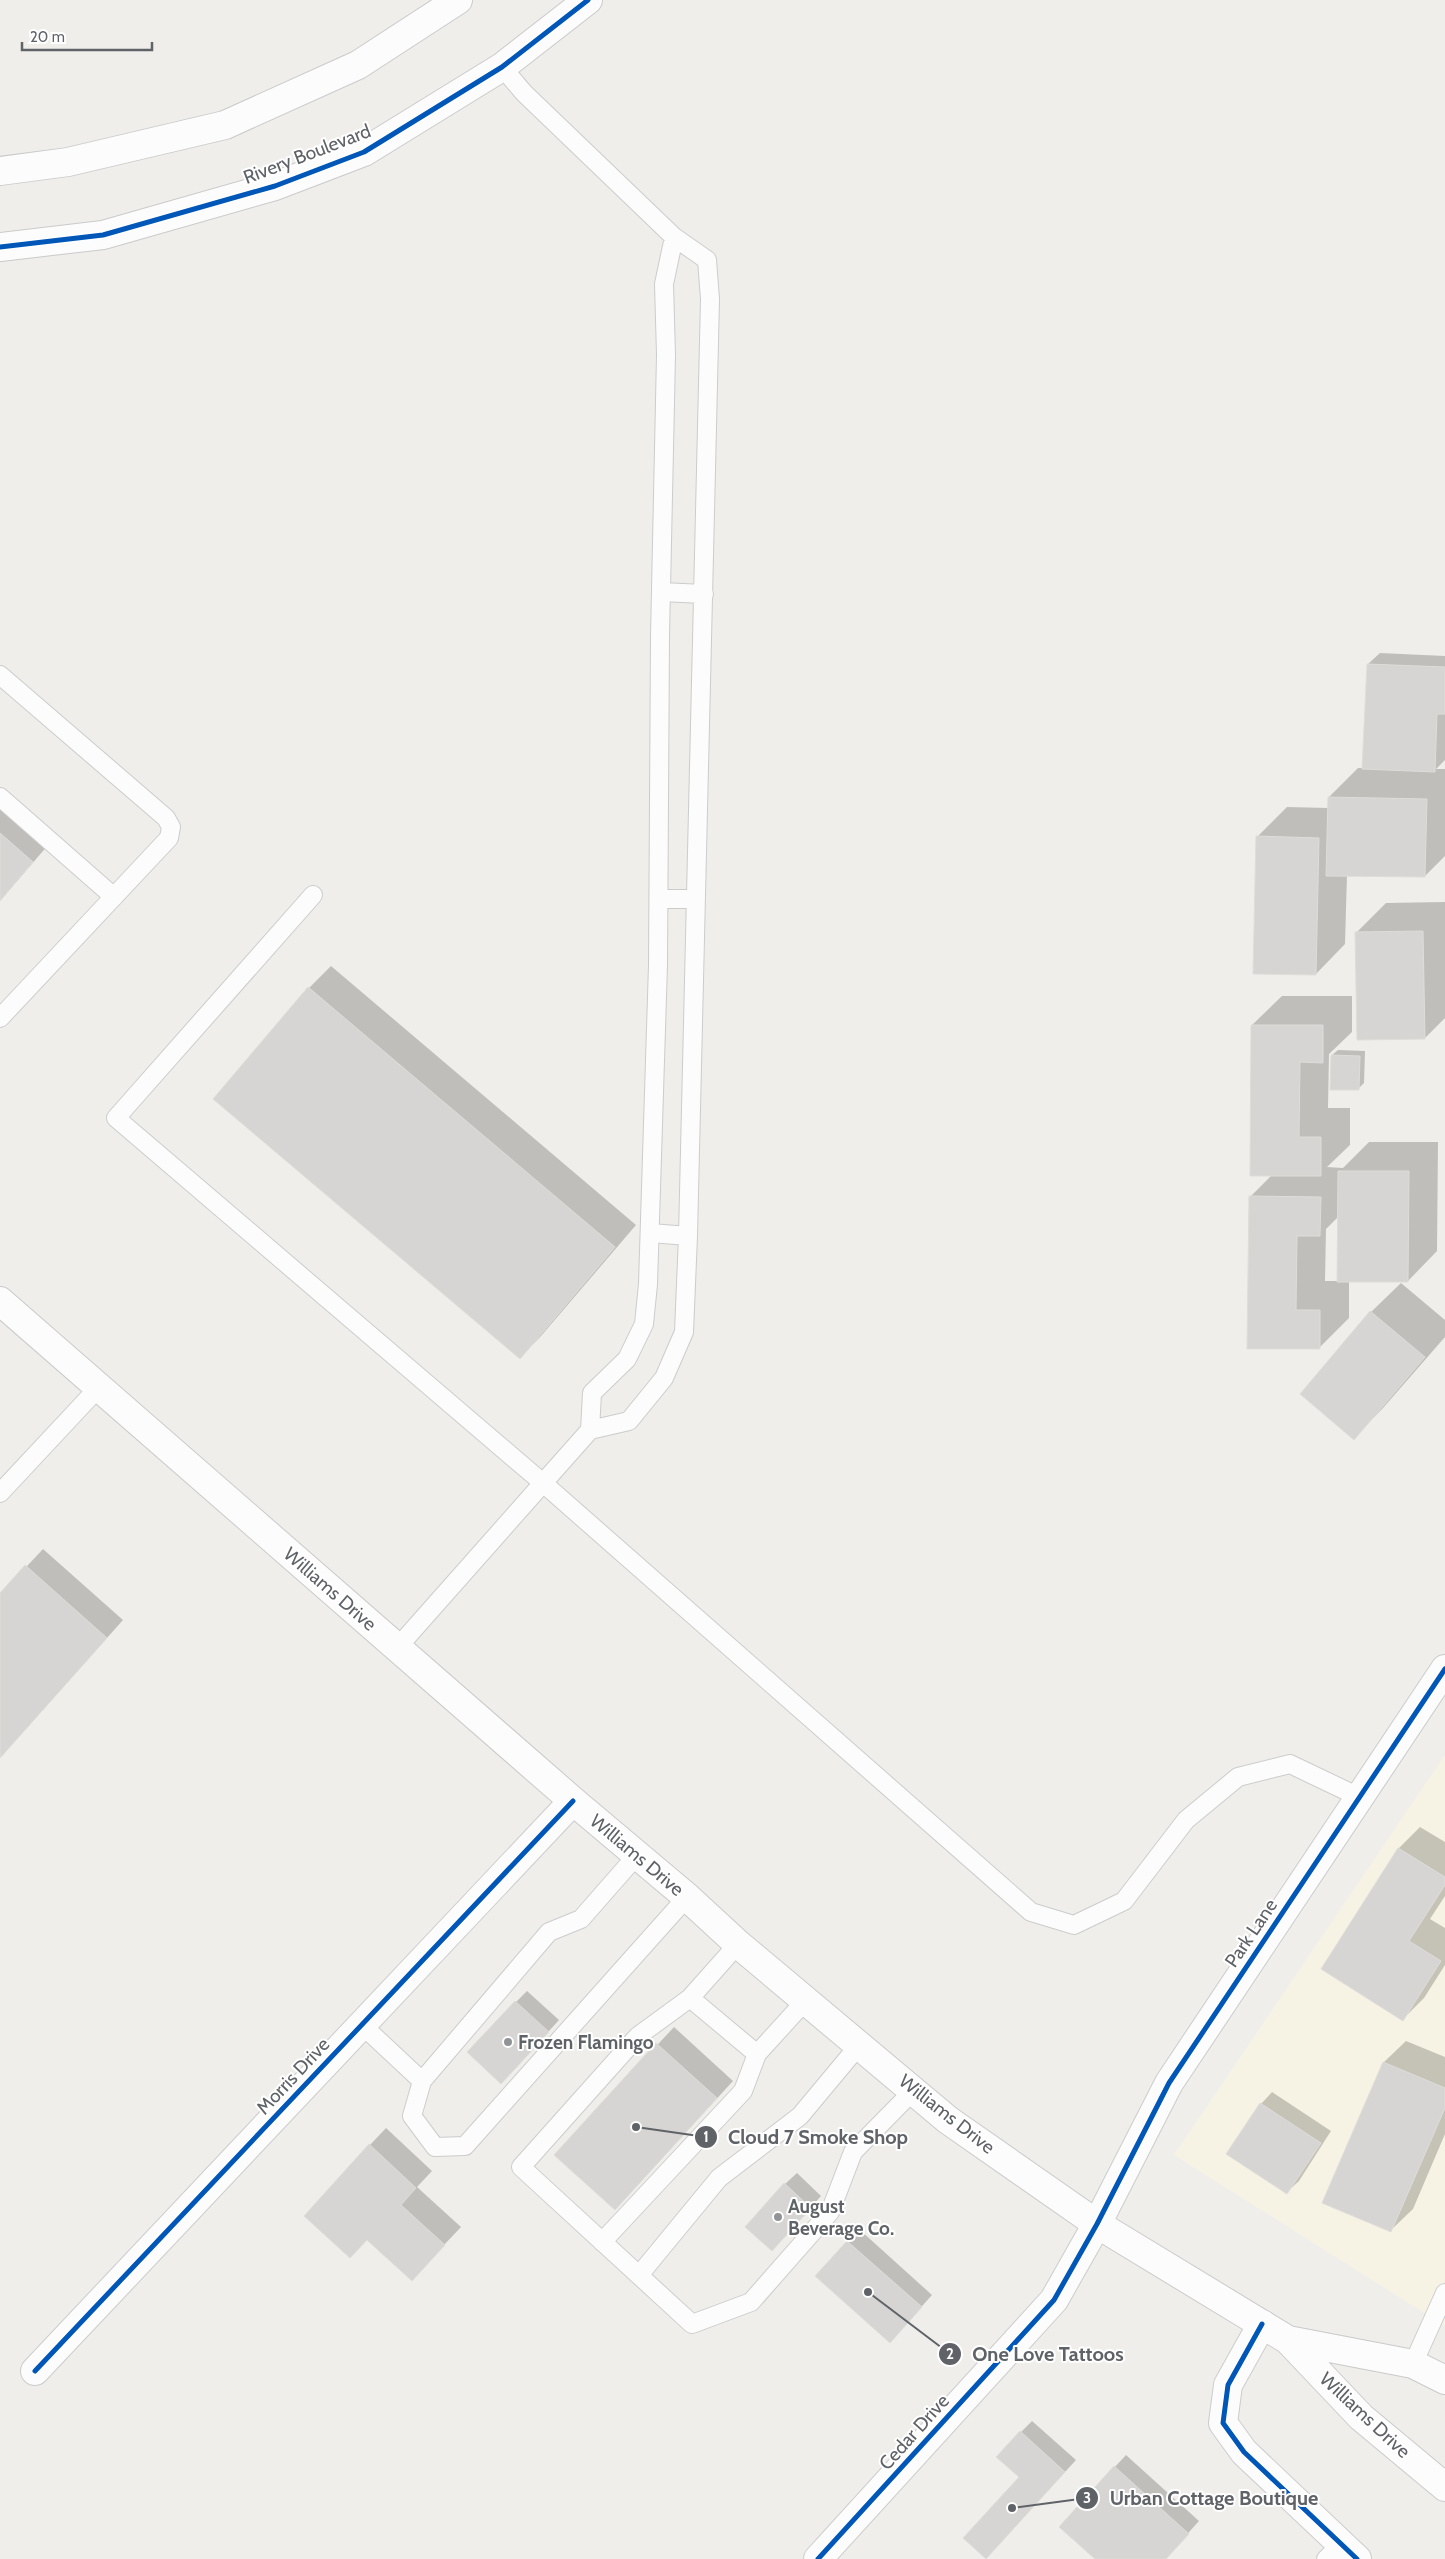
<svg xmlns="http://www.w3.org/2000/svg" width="1445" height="2559" font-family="Cabin,sans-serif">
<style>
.commercial{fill:#f7f3e4}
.shadow{fill:#0003;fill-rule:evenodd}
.building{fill:#d6d5d3;stroke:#deddd9}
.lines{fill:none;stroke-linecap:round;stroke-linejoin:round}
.lane-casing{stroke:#cbcccc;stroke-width:20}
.street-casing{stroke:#cbcccc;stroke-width:30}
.secondary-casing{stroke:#cacacb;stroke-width:30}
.lane{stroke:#fdfcfc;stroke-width:18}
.street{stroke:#fdfcfc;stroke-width:28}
.secondary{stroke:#fdfcfc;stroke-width:28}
.cycleway-casing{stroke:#fff;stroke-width:8}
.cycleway{stroke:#0057b8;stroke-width:5}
.poi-dot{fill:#919496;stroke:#fff;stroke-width:2}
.labels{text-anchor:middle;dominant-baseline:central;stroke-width:4;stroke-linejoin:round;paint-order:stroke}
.street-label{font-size:19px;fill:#5f6368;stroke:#fff}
.poi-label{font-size:19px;font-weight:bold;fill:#5f6368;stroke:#fff;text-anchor:start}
.leader{fill:none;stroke:#5f6368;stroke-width:2}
.callout-dot{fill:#5f6368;stroke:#fff;stroke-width:2}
.mark-label{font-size:15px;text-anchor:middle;font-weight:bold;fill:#fff}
.callout-label{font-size:20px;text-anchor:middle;font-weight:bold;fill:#5f6368;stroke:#fff;stroke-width:4;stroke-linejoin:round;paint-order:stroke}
</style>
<rect width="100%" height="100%" fill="#efeeea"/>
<path class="commercial" d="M1445 1755V2326L1174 2155Z"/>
<path class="shadow" d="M1380 653 1445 656V760L1436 769H1445V856L1425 876 1347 875 1345 944 1316 974 1257 837 1287 807 1329 808V797L1358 768H1364L1368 664Z
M0 801 49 844 0 901Z
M1445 902V1018L1425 1038 1357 932 1386 903Z
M331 966 636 1225 541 1336 520 1358 309 988Z
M1282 996H1352V1032L1329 1054 1328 1108H1350V1145L1327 1167 1343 1168 1369 1142H1438L1437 1251 1408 1281H1349V1318L1319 1348H1249L1250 1197 1272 1175 1252 1025ZM1339 1216 1338 1281H1325L1326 1229Z
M1338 1050 1365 1051 1364 1083 1358 1089 1332 1055Z
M1401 1283 1445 1320V1337L1383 1408 1354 1438 1371 1312Z
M43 1549 123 1620 0 1758V1595Z
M1420 1827 1445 1842V1896L1430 1919 1445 1928V1965L1424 1998 1403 2019 1398 1849Z
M527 1991 559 2020 513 2071 516 2002Z
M674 2027 733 2081 632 2191 555 2155Z
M1406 2041 1445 2057V2134L1413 2209 1391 2230 1384 2062Z
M1272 2092 1331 2131 1299 2181 1287 2192 1228 2154 1261 2104Z
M386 2128 432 2171 417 2187 461 2227 428 2262 370 2145Z
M797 2173 821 2196 784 2238 785 2184Z
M860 2230 932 2295 890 2342 817 2276Z
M1032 2421 1076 2460 997 2546 1021 2477V2432Z
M1126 2455 1199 2521 1165 2559H1096L1060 2526Z"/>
<path class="building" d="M1367 664 1445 667V714H1437L1435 772 1362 769Z
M1328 797 1427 799 1425 877 1326 876Z
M0 833 33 862 0 900Z
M1256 836 1319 838 1316 975 1253 974Z
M1423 931 1425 1039 1357 1040 1355 932Z
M308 987 615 1247 520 1359 213 1099Z
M1251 1025H1323V1063L1300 1062 1299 1137H1321V1176H1250Z
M1331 1055 1360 1056 1359 1090H1330Z
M1338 1171H1409L1408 1282H1337Z
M1249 1196 1321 1197 1320 1236H1297L1296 1310H1320V1349H1247Z
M1370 1311 1425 1357 1354 1440 1300 1394Z
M25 1565 107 1638 0 1758V1593Z
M1398 1848 1445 1877V1885L1409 1941 1441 1961 1403 2021 1321 1969Z
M515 2001 549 2032 501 2084 467 2052Z
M656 2043 717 2098 615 2210 554 2155Z
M1383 2062 1445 2088V2108L1391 2232 1322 2203Z
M1260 2103 1321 2143 1287 2194 1226 2154Z
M369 2144 416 2188 401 2205 445 2245 412 2281 367 2240 350 2258 304 2216Z
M784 2183 811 2208 772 2251 745 2227Z
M847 2241 922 2307 890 2343 815 2276Z
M1020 2431 1065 2472 986 2559 963 2538 1019 2477 996 2457Z
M1114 2466 1189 2534 1166 2559H1095L1059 2527Z"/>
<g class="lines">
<g class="lane-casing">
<path id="lane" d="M502 67 524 93 674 237 707 260 710 299 688 1236 684 1332 664 1378 629 1421 590 1430 543 1483 1031 1912 1074 1925 1124 1901 1186 1820 1238 1777 1290 1764 1359 1797
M661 592 704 594
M0 675 166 818 171 827 169 838 0 1018
M0 797 114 897
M313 895 116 1118 543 1483 397 1648
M659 899H695
M651 1233 688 1236
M590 1430 592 1393 627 1359 644 1324 648 1284 658 965 660 636 666 355 664 284 674 237
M0 1493 99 1387
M738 1944 690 1998 638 2036 521 2167 692 2324 751 2302 830 2212 853 2152 914 2090
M690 1998 757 2054
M362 2025 422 2081 412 2116 435 2147 465 2146 687 1897
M422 2081 549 1932 581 1919 637 1855
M602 2242 743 2091 757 2054 807 1999
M640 2274 719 2178 800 2116 860 2044
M1413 2364 1445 2293
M1326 2559 1341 2545"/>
</g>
<g class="street-casing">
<path id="street" d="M1262 2324 1228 2385 1223 2423 1244 2452 1357 2559
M35 2371 573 1801
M818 2559 1054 2300 1097 2224 1169 2083 1445 1669"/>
</g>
<g class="secondary-casing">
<path id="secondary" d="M0 171 68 162 225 125 358 65 458 0
M0 247 103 235 275 186 364 152 502 67 588 0
M0 1301 573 1801 687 1897 738 1944 948 2120 1097 2224 1288 2340 1361 2417 1445 2487
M1288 2340 1413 2364 1445 2380"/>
</g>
<use href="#lane" class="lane"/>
<use href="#street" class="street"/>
<use href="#secondary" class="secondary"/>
<g class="cycleway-casing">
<path id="cycleway" d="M0 247 103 235 275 186 364 152 502 67 588 0
M1262 2324 1228 2385 1223 2423 1244 2452 1357 2559
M35 2371 573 1801
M818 2559 1054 2300 1097 2224 1169 2083 1445 1669"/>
</g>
<use href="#cycleway" class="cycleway"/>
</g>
<g class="poi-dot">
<circle cx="508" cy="2042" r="5"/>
<circle cx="778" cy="2217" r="5"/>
</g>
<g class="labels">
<g class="street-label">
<text transform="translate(307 154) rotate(-21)">Rivery Boulevard</text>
<text transform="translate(330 1589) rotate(41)">Williams Drive</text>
<text transform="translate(637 1855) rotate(40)">Williams Drive</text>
<text transform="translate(1251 1933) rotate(-56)">Park Lane</text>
<text transform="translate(293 2076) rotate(-47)">Morris Drive</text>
<text transform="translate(947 2114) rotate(38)">Williams Drive</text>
<text transform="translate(1365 2415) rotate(43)">Williams Drive</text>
<text transform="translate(914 2432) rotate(-48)">Cedar Drive</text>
</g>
<g class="poi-label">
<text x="518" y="2042">Frozen Flamingo</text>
<text x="788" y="2206">August<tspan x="788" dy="22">Beverage Co.</tspan></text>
</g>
</g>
<path class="leader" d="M636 2127L706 2137M868 2292L950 2354M1012 2508L1087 2498"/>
<g class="callout-dot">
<circle cx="636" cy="2127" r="5"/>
<circle cx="868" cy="2292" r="5"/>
<circle cx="1012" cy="2508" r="5"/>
<circle cx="706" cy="2137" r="12"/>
<circle cx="950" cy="2354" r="12"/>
<circle cx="1087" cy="2498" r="12"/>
</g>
<g class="mark-label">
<text x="706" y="2142">1</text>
<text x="950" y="2359">2</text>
<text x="1087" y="2503">3</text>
</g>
<g class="callout-label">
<text x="818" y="2144">Cloud 7 Smoke Shop</text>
<text x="1048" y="2361">One Love Tattoos</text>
<text x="1214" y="2505">Urban Cottage Boutique</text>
</g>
<path d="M22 42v8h130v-8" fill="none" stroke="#5f6368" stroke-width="2.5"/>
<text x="30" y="42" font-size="15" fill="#5f6368" stroke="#ffffff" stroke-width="4" paint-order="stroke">20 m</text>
</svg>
